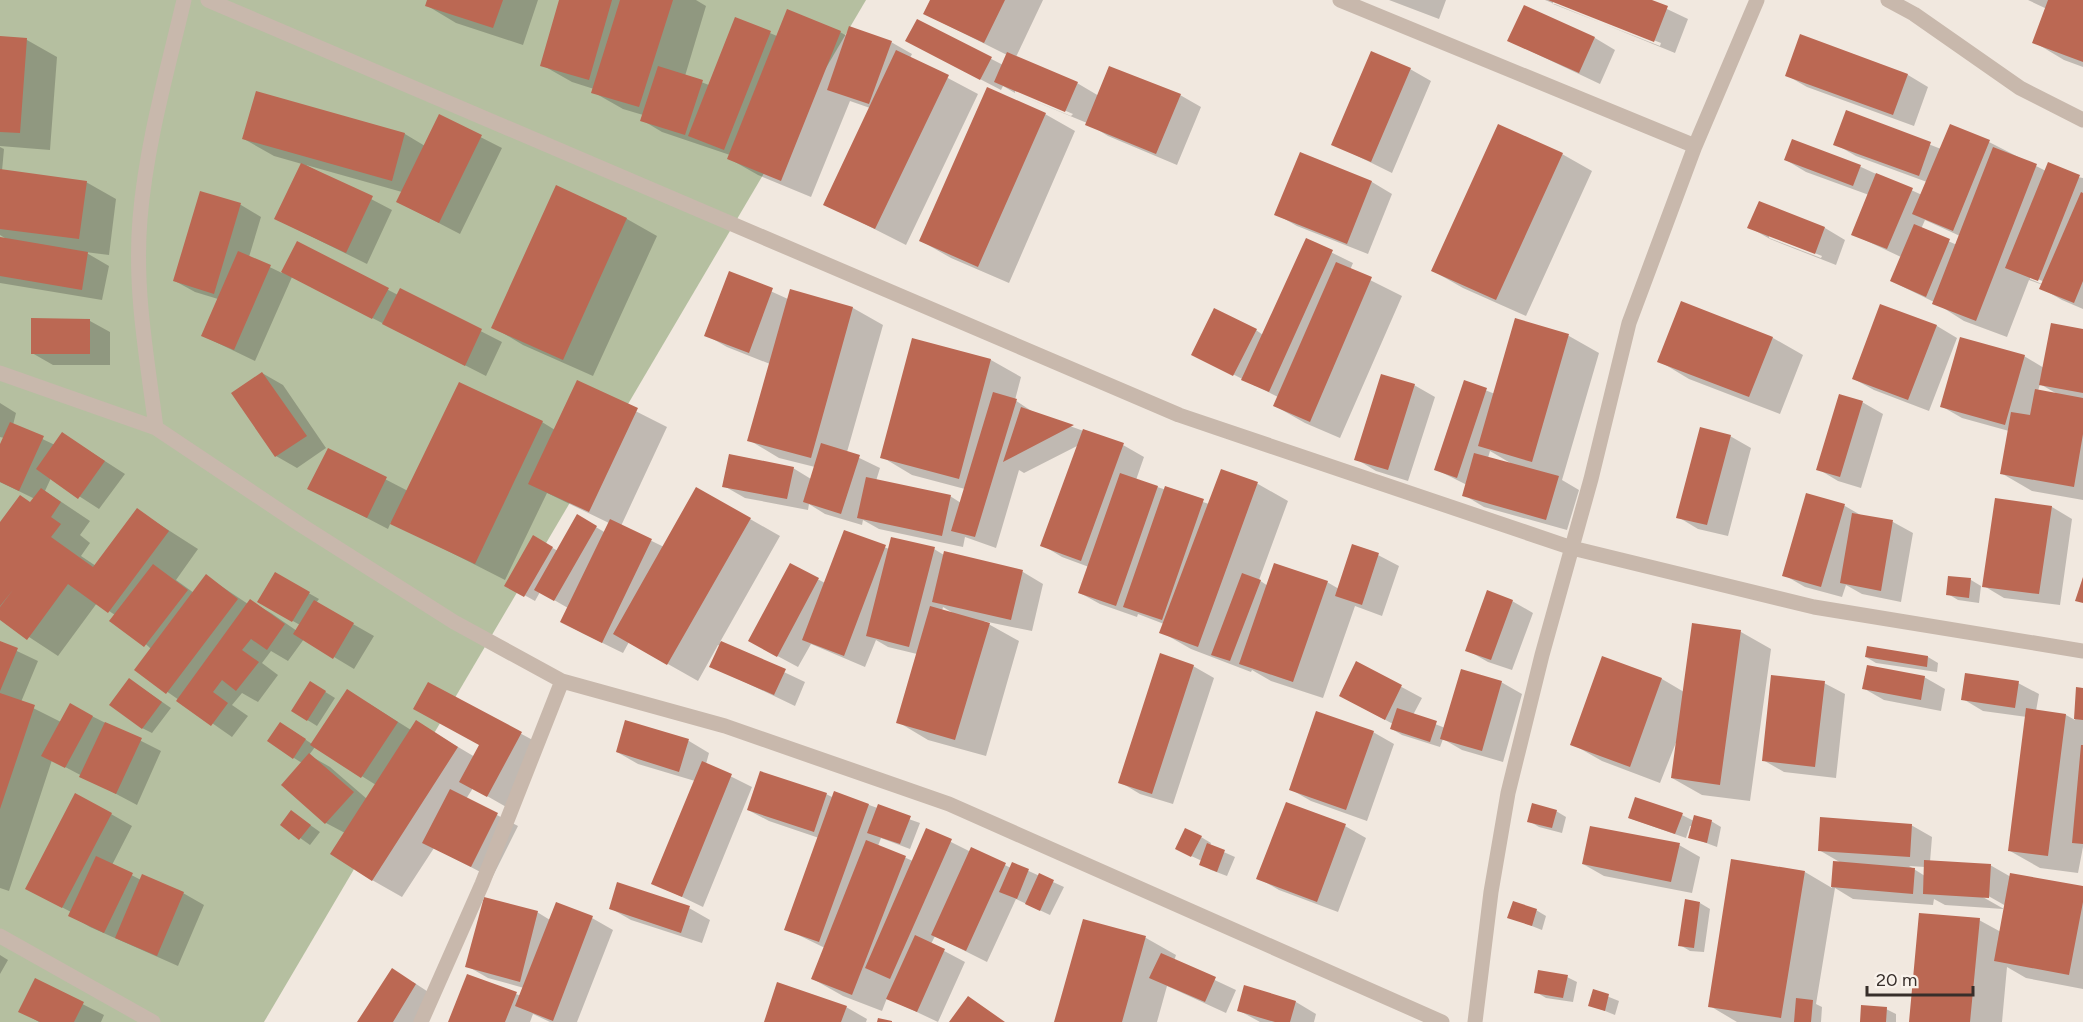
<svg xmlns="http://www.w3.org/2000/svg" width="2083" height="1022" font-family="Figtree,sans-serif">
<style>
.green{fill:#b5bfa0}
.shadow{fill:#0003;fill-rule:evenodd}
.building{fill:#bb6853}
.lines{fill:none;stroke-linecap:round;stroke-linejoin:round}
.minor{stroke:#c8b8ac;stroke-width:15}
</style>
<rect width="100%" height="100%" fill="#f1e8df"/>
<path class="green" d="M0 0H866L264 1022H0Z"/>
<path class="shadow" d="M428 0H538L523 45 456 23 426 5Z
M560 0H696L706 6 685 76 709 85 736 19 777 36 840 32 847 36 891 42 912 54 910 58 978 94 906 245 825 204 870 108 850 101 811 197 758 175 728 158 730 155 662 132 642 120 643 115 623 109 593 92 594 89 572 82 542 65Z
M931 0H1043L1016 57 1077 83 1099 96 1180 95 1201 107 1177 165 1108 136 1087 123 1015 93 1071 116 1073 114 1015 89V93L1003 86 1001 90 928 52 918 21 1003 65 1007 55 925 14Z
M1389 0H1446L1439 19Z
M1545 0H1648L1688 19 1675 53ZM1553 1 1661 43 1660 46 1553 4Z
M2028 0H2083V67L2064 60 2034 42 2047 9Z
M1801 36 1908 75 1928 87 1914 126 1807 87 1786 75Z
M0 38 27 40 57 57 50 150 0 146Z
M1595 38 1615 50 1600 84 1509 41Z
M1410 69 1431 81 1392 173 1333 144Z
M1847 112 1941 149 1989 142 2046 171 2083 178V309L2062 300 2041 288 2043 285 2029 280 2007 337 1964 321 1934 302 1891 281 1901 257 1852 234 1869 195 1806 172 1786 160 1793 141 1861 167 1922 195 1927 182 1856 156 1835 144ZM1925 220 1960 236 1957 245 1921 229ZM2030 276 2045 282 2044 285 2030 279Z
M1045 114 1075 131 1009 283 951 258 921 241Z
M439 116 502 148 460 234 398 202 402 192 306 165 392 210 367 264 276 219 302 164 274 156 244 139 405 134 425 146Z
M0 147 4 149 2 171 86 182 116 199 109 255 85 252 109 266 102 300 0 283V239L8 240 0 235Z
M1301 154 1372 182 1392 194 1368 254 1297 226 1276 214Z
M1562 154 1592 171 1526 316 1463 288 1433 271Z
M557 187 627 219 657 236 593 376 523 345 493 327Z
M201 193 241 205 261 217 249 257 282 273 298 243 398 295 400 290 502 342 486 376 292 277 255 361 203 336 218 299 195 292 175 281Z
M1759 202 1825 228 1845 240 1836 265 1770 239 1749 227ZM1769 235 1822 256 1821 258 1769 238Z
M1306 240 1353 263 1350 270 1402 296 1340 438 1305 423 1275 406 1278 397 1193 354 1256 330 1263 335Z
M730 273 788 299 791 291 853 308 883 325 847 452 880 468 876 481 950 496 961 503 965 489 912 475 882 457 913 340 991 360 1021 377 1015 400 1036 414 1123 445 1144 457 1136 480 1209 504 1222 471 1258 484 1288 501 1259 580 1268 586 1327 582 1339 589 1378 555 1399 566 1382 616 1355 606 1323 698 1271 681 1252 670 1251 672 1191 649 1161 632 1164 624 1138 614 1137 617 1100 604 1080 593 1089 567 1062 557 1042 545 1079 445 1024 473 1019 470 996 548 965 537 963 547 879 529 863 520 862 525 825 514 809 504 808 510 745 498 724 486 793 468 811 479 815 467 779 458 749 440 770 364 727 347 706 335Z
M1682 303 1773 338 1803 355 1780 414 1689 379 1659 361Z
M1881 306 1937 326 1957 338 1929 411 1874 390 1854 379Z
M1516 320 1569 336 1599 353 1562 480 1579 490 1567 530 1484 507 1464 495 1467 485 1435 469 1465 382 1495 394ZM1490 451 1512 464 1488 458Z
M90 321 110 332V365H53L32 353Z
M2083 331V500L2032 491 2001 473 2009 431 1962 418 1941 406 2024 356 2044 368ZM2040 384 2059 395 2038 391Z
M262 373 283 385 326 448 297 468 276 456Z
M578 382 667 427 621 526 664 547 750 519 780 536 720 642 805 682 795 706 711 666 720 646 718 645 698 681 629 642 623 653 582 633 562 622 568 608 540 592 535 601 506 585 533 537 558 551 577 516 606 533 609 523 547 493 505 580 391 522 388 529 309 488 329 450 408 491 542 422 555 430Z
M1414 385 1435 397 1408 481 1376 471 1356 459Z
M1862 402 1883 414 1861 488 1838 481 1818 469Z
M0 403 16 413 13 425 55 445 63 434 125 474 99 509 51 478 45 491 90 521 80 535 90 543 81 556 96 566 137 510 198 549 176 580 194 593 206 576 248 604 250 601 271 613 297 631 300 625 259 602 275 574 319 599 316 603 374 636 354 669 304 639 288 661 271 651 262 663 278 675 258 702 242 693 232 705 248 716 232 737 136 670 151 649 115 615 97 603 58 656 0 618V524L35 499 0 482V448L4 438 0 437Z
M1730 436 1751 448 1728 536 1698 529 1678 517Z
M1807 495 1845 506 1864 517 1893 522 1913 533 1901 602 1862 594 1846 585 1842 597 1805 587 1784 575Z
M1996 499 2052 507 2072 519 2060 605 2004 598 1984 586Z
M845 531 889 549H934L944 555 1023 572 1043 584 1032 631 983 621 1019 641 986 756 928 740 898 722 917 654 888 647 876 640 865 667 811 644 798 667 770 652 790 565 825 583ZM943 607 953 613 942 611Z
M1950 577 1971 580 1981 586 1979 603 1958 600 1948 594Z
M1512 601 1533 613 1512 670 1488 662 1467 650Z
M1693 625 1741 632 1771 649 1750 801 1702 795 1672 778 1677 740 1660 783 1602 761 1572 744 1603 658 1662 679 1684 692Z
M0 643 38 661 21 702 61 722 70 705 161 751 137 805 52 760 9 891 0 888Z
M1868 648 1928 657 1938 663 1937 672 1876 663 1866 657Z
M1357 663 1422 698 1413 715 1445 728 1501 682 1522 694 1503 762 1462 750 1443 739 1440 747 1402 735 1392 729 1393 724 1341 696Z
M1193 666 1214 678 1173 804 1140 794 1120 782Z
M1924 677 1945 689 1941 711 1884 700 1863 688Z
M311 683 335 698 317 726 293 711Z
M1824 683 1845 694 1836 778 1784 772 1763 760Z
M2018 683 2039 694 2036 711 2066 715 2075 720 2078 689H2083V847L2078 873 2040 868 2010 851 2027 717 1983 711 1963 699Z
M428 684 542 745 508 808 473 788 466 799 518 826 492 878 434 848 402 897 372 880 345 833 326 823 302 763 294 758 290 729 312 744 368 703 411 730 416 722 475 757 481 745ZM315 747 376 785 367 799 330 767 309 755Z
M139 686 171 708 152 733 142 728Z
M626 722 689 741 709 753 706 764 752 787 703 907 653 883 695 781 638 764 617 752Z
M1373 732 1394 744 1367 821 1311 801 1290 789Z
M835 793 920 823 910 849 881 838 878 846 913 861 927 830 971 852 972 849 1011 868 1013 864 1064 887 1050 915 1016 899 987 962 935 936 931 944 965 962 938 1022 887 998 882 1011 843 996 813 979 825 948 786 929 819 838 769 821 748 810 826 794 834 798Z
M1556 811 1566 817 1562 833 1539 827 1529 821Z
M292 812 320 832 310 845 282 825Z
M111 814 132 826 112 865 141 880 183 893 204 905 178 966 90 927 70 915 71 912 48 900Z
M1682 815 1694 821H1711L1721 827 1717 847 1690 837 1692 826H1690L1686 838 1629 818Z
M1911 825 1932 837 1930 862 1990 865 2011 877 2083 887V989L2026 978 2007 967 2002 1022H1910L1979 920 2001 932 2006 906 1983 893 1981 896 2004 909 1945 905 1934 899 1933 905 1853 899 1835 888 1816 1004 1822 1007 1821 1022H1737L1710 1006 1805 872 1832 888 1834 863 1843 864 1819 850ZM1909 866 1925 867V876Z
M1345 826 1366 838 1338 912 1279 890 1258 878Z
M1201 837 1211 843 1210 846 1235 857 1227 876 1211 870 1201 864 1202 861 1187 854Z
M1679 845 1700 857 1692 893 1604 876 1583 864Z
M1700 903 1710 909 1704 952 1690 951 1680 945Z
M610 908H689L710 920 702 943 631 920Z
M1536 910 1546 916 1542 930 1509 917Z
M537 912 550 920 592 918 613 930 577 1022H550L533 1014 530 1022H450L516 994 521 996 524 988 488 978 467 966Z
M1084 921 1146 938 1176 955 1174 961 1236 990 1226 1013 1167 986 1157 1022H1055Z
M0 955 8 960 0 974Z
M1567 977 1577 982 1573 1002 1546 998 1536 992Z
M35 980 104 1015 101 1022H39L20 1011Z
M413 982 436 997 420 1022H360Z
M1594 991 1619 1001 1615 1015 1590 1005Z
M1296 1002 1316 1014 1314 1022H1260L1238 1010Z
M846 1007 867 1019 866 1022H766Z
M1886 1009 1896 1014V1022H1862Z"/>
<path class="building" d="M427 0H503L493 28 425 6Z
M559 0H612L589 80 540 66Z
M620 0H673L639 107 591 93Z
M930 0H1005L984 43 923 14Z
M1548 0H1652L1668 6 1654 42Z
M2048 0H2083V62L2032 43Z
M1524 5 1595 37 1579 73 1507 41Z
M787 9 841 31 781 181 727 159Z
M735 17 771 31 724 150 688 136Z
M917 19 992 57 980 80 905 41Z
M849 26 892 41 869 104 827 90Z
M1800 34 1908 74 1893 115 1785 76Z
M0 36 27 38 20 133 0 132Z
M896 50 949 75 875 229 823 205Z
M1371 51 1411 68 1371 162 1331 145Z
M1007 52 1078 82 1065 112 994 82Z
M658 66 703 80 685 135 640 121Z
M1109 66 1181 94 1156 154 1085 125Z
M987 87 1046 113 978 267 919 241Z
M256 91 405 133 392 181 242 139Z
M1846 110 1931 142 1919 176 1833 145Z
M439 114 482 135 439 223 396 202Z
M1498 124 1563 153 1496 300 1431 271Z
M1950 124 1990 140 1953 231 1912 214Z
M1792 139 1861 165 1853 186 1784 160Z
M1993 147 2037 164 1976 321 1932 304Z
M1300 152 1372 181 1347 244 1274 215Z
M2048 162 2080 175 2038 281 2005 268Z
M301 163 373 196 346 253 274 219Z
M0 169 87 181 79 239 0 229Z
M1876 173 1913 188 1887 249 1851 235Z
M556 185 627 218 563 360 491 328Z
M200 191 241 203 214 294 173 281Z
M2081 192 2083 193V281L2074 303 2039 289Z
M1759 201 1825 227 1815 254 1747 228Z
M1914 224 1950 239 1926 297 1890 281Z
M0 237 88 252 82 290 0 276Z
M1306 238 1333 250 1269 392 1241 380Z
M297 241 389 288 372 319 281 272Z
M238 251 271 265 234 350 201 336Z
M1336 262 1372 277 1310 422 1273 406Z
M729 271 773 288 749 353 704 336Z
M400 288 482 329 465 366 382 324Z
M790 289 853 307 811 458 747 441Z
M1681 301 1773 337 1749 397 1657 362Z
M1880 304 1937 325 1908 400 1852 379Z
M1214 308 1257 329 1233 376 1191 355Z
M31 318 90 319V354H31Z
M1515 318 1569 334 1532 462 1478 446Z
M2051 323 2083 329V393L2039 385Z
M1960 337 2025 355 2005 425 1940 407Z
M912 338 991 359 959 479 880 458Z
M262 372 307 436 275 457 231 393Z
M1381 374 1415 384 1388 470 1354 460Z
M577 380 638 408 589 512 528 484Z
M1464 380 1487 388 1457 478 1434 470Z
M459 382 543 421 475 564 390 524Z
M2035 389 2083 398V434L2074 487 2000 474 2011 412 2030 415Z
M993 392 1017 399 975 537 951 531Z
M1839 394 1863 401 1840 477 1816 470Z
M1021 407 1074 425 1003 462Z
M10 422 44 436 19 491 0 482V444Z
M1700 427 1731 435 1707 525 1676 518Z
M1083 429 1124 443 1081 561 1040 546Z
M62 432 105 461 78 499 36 469Z
M821 443 860 455 841 514 803 502Z
M328 448 387 477 367 518 307 489Z
M1474 453 1559 476 1546 520 1462 496Z
M729 454 794 467 787 499 722 487Z
M1221 469 1258 482 1198 647 1159 633Z
M1120 473 1158 486 1116 606 1078 593Z
M866 477 951 495 942 536 857 518Z
M1165 486 1204 499 1162 620 1123 607Z
M696 487 751 518 667 665 613 634Z
M41 488 61 502 51 517 61 524 51 537 93 567 137 508 169 531 108 613 68 584 27 640 0 620V607L13 590 0 606V522L20 495 30 502Z
M1806 493 1845 504 1821 587 1782 576Z
M1995 498 2052 506 2039 594 1982 587Z
M1852 513 1893 520 1881 591 1840 583Z
M577 514 597 526 554 601 534 590Z
M610 519 652 539 602 643 560 622Z
M844 530 886 545 844 656 802 640Z
M533 535 553 547 524 597 504 586Z
M891 537 935 547 909 647 866 636Z
M1352 544 1379 553 1362 605 1335 596Z
M944 551 1023 570 1011 620 932 602Z
M790 563 819 578 777 657 748 641Z
M1274 563 1328 581 1293 682 1239 664Z
M153 564 188 590 144 647 109 621Z
M275 572 310 592 292 622 257 602Z
M1242 573 1261 580 1230 661 1211 655Z
M206 574 238 599 166 694 134 670Z
M1948 576 1971 578 1969 598 1946 595Z
M2083 577V603L2075 601Z
M1487 590 1513 600 1491 660 1465 651Z
M250 599 285 624 267 650 251 639 242 650 259 662 236 691 222 680 213 692 228 703 211 726 176 701Z
M314 600 354 623 333 659 293 634Z
M930 606 990 623 955 740 896 723Z
M1692 623 1741 630 1720 785 1671 778Z
M0 641 18 648 0 691Z
M721 641 786 669 774 695 709 667Z
M1867 646 1928 656 1927 667 1865 657Z
M1160 653 1194 665 1152 794 1118 783Z
M1602 656 1662 678 1630 767 1570 745Z
M1356 661 1402 685 1385 720 1339 696Z
M1867 665 1925 676 1921 700 1862 689Z
M1461 669 1502 681 1482 751 1440 739Z
M1965 673 2019 681 2015 708 1961 700Z
M1771 675 1825 681 1815 767 1762 761Z
M129 678 162 702 142 729 109 705Z
M310 681 326 691 307 721 291 711Z
M428 682 522 732 487 797 459 782 479 745 413 709Z
M2076 687 2083 688V720L2074 719Z
M347 689 398 722 361 778 310 745Z
M0 693 35 705 0 809Z
M70 703 93 716 65 768 41 756Z
M1397 708 1437 721 1430 742 1390 729Z
M2026 708 2066 714 2048 856 2008 851Z
M1316 711 1374 731 1346 810 1289 790Z
M416 720 458 747 372 881 330 854Z
M625 720 689 739 679 772 616 752Z
M105 722 142 738 116 794 79 777Z
M280 722 306 739 293 759 267 741Z
M2081 745H2083V844L2072 843Z
M309 753 354 792 325 824 281 785Z
M702 761 732 774 682 897 651 884Z
M760 771 827 793 814 832 747 810Z
M450 789 498 813 471 867 422 843Z
M834 791 869 804 819 942 784 930Z
M75 793 112 813 62 908 25 889Z
M1635 797 1683 813 1675 834 1628 818Z
M1286 802 1346 824 1317 902 1256 879Z
M1532 803 1557 810 1552 828 1527 822Z
M878 804 911 816 900 844 867 833Z
M291 810 311 825 299 840 280 825Z
M1694 815 1712 820 1707 843 1688 838Z
M1820 817 1912 824 1910 857 1818 851Z
M1590 826 1680 843 1671 882 1582 864Z
M926 828 952 839 890 979 865 968Z
M1185 828 1202 836 1191 857 1175 849Z
M866 840 906 856 852 995 811 979Z
M1207 843 1225 850 1217 872 1199 865Z
M971 847 1006 863 966 951 931 935Z
M96 856 133 873 104 933 68 916Z
M1731 859 1805 871 1781 1018 1708 1007Z
M1924 860 1991 864 1989 898 1923 894Z
M1833 861 1915 868 1913 894 1831 887Z
M1012 862 1029 869 1017 899 999 892Z
M1039 873 1054 880 1040 911 1025 904Z
M2010 873 2083 886V902L2069 975 1994 961Z
M142 874 184 892 157 956 115 938Z
M617 882 690 906 681 933 609 909Z
M484 897 538 911 520 982 465 967Z
M1685 899 1700 902 1694 948 1678 946Z
M1513 901 1537 909 1532 926 1507 918Z
M556 902 593 916 553 1021 515 1006Z
M1919 913 1980 918 1970 1022H1909Z
M1083 919 1146 936 1122 1022H1054Z
M915 935 945 949 917 1012 886 999Z
M1161 953 1216 977 1205 1002 1149 978Z
M392 968 416 984 393 1022H357Z
M1538 970 1568 975 1563 998 1534 993Z
M467 974 517 992 505 1022H448Z
M35 978 84 1002 74 1022H40L18 1012Z
M777 982 847 1006 841 1022H764Z
M1244 985 1296 1001 1290 1022H1275L1237 1011Z
M1593 989 1609 994 1605 1011 1588 1006Z
M968 996 1005 1022H949Z
M1796 998 1813 1000 1811 1022H1794Z
M1861 1005 1887 1007 1886 1022H1860Z
M878 1018 892 1021V1022H877Z"/>
<g class="lines">
<path class="minor" d="M208 0 1179 415 1572 548 1814 607 2083 651
M1340 0 1695 146
M1888 0 1914 14 2020 88 2083 120
M0 373 156 428 301 525 454 622 562 681 725 726 949 804 1442 1022
M156 428C147 358 134 289 140 219 146 145 167 72 184 0
M0 936 153 1022
M421 1022 482 884 562 681
M1475 1022 1491 892 1508 793 1542 655 1591 479 1629 323 1695 146 1757 0"/>
</g>
<path d="M1867 986v9h106v-9" fill="none" stroke="#372e2a" stroke-width="3"/>
<text x="1876" y="986" font-size="18" fill="#372e2a" stroke="#f9f2eb" stroke-width="4.5" paint-order="stroke">20 m</text>
</svg>
